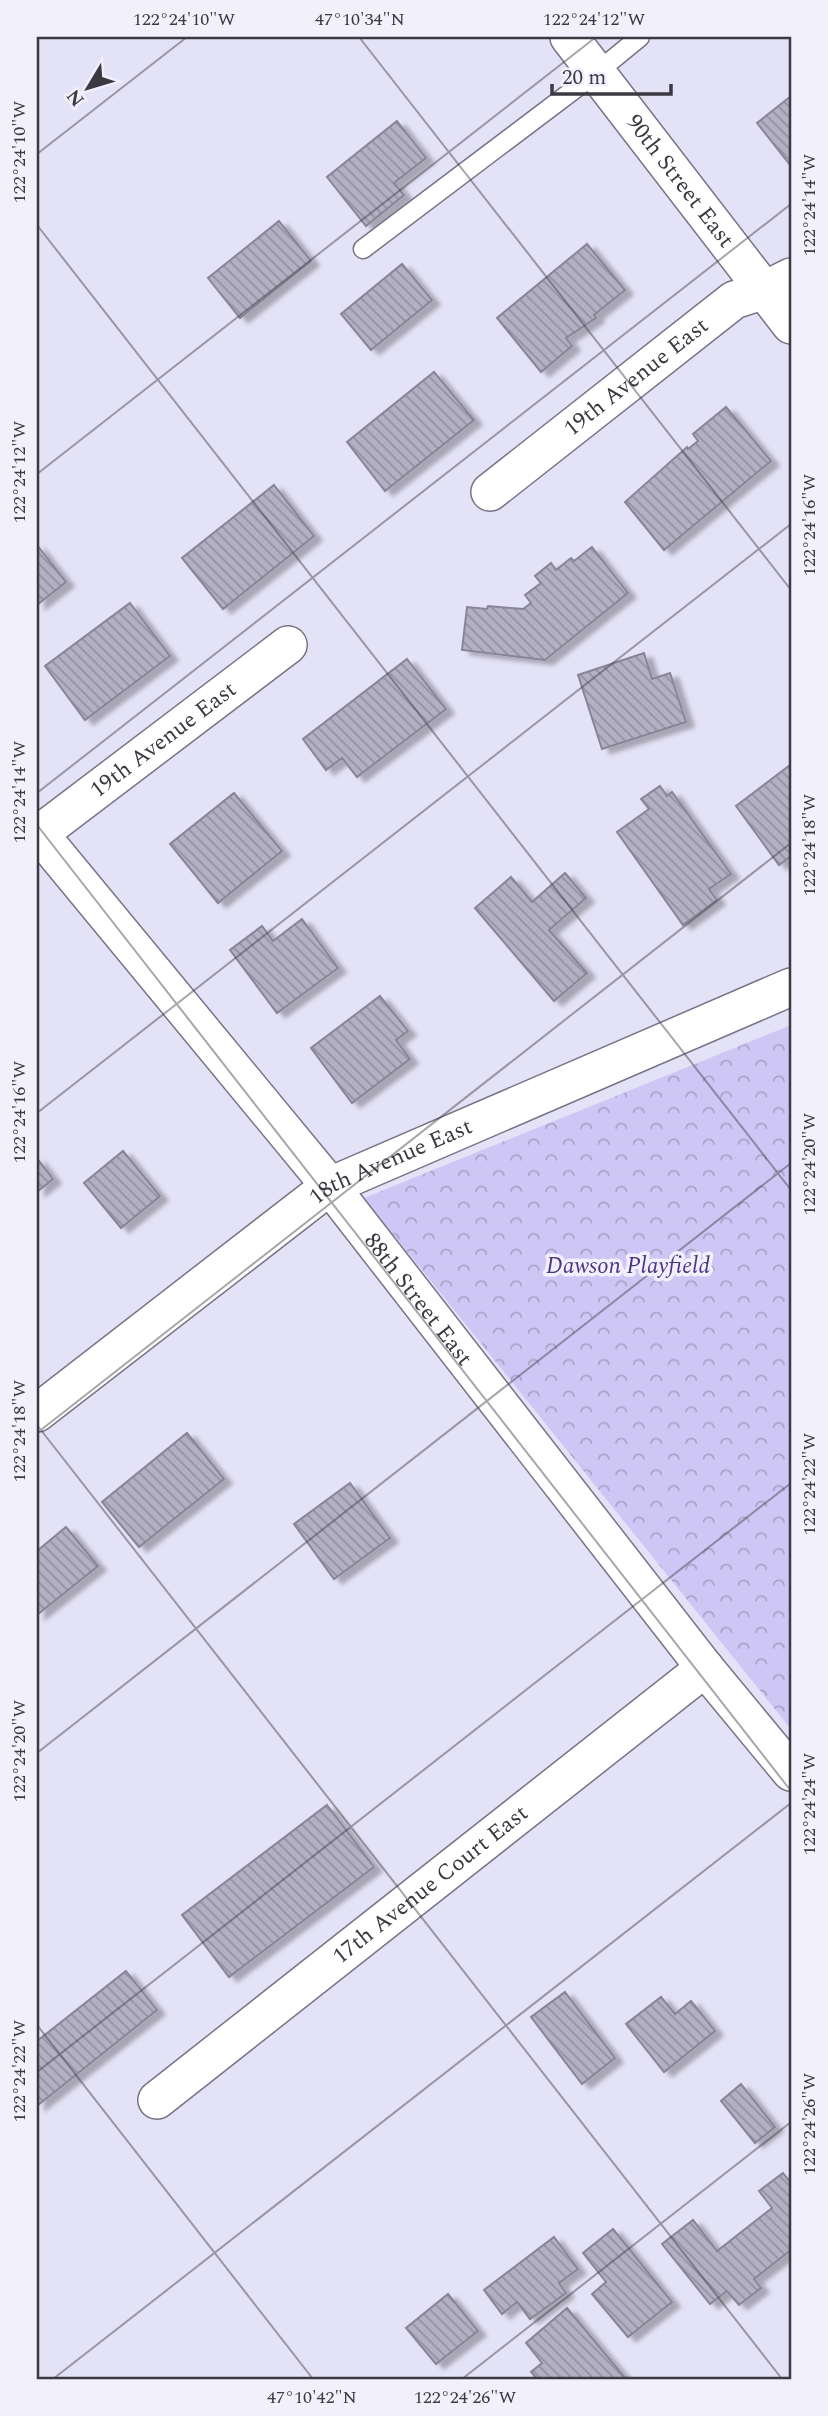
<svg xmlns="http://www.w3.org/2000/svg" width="828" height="2416" font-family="Spectral,serif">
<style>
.park{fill:url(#park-crowns)}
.building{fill:url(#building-back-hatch);stroke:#888598;stroke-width:2;filter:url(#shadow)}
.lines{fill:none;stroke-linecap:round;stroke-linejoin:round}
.lane-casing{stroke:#777486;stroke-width:21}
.street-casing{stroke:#777486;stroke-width:40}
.lane{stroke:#fff;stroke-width:18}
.street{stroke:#fff;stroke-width:37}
.ticks{fill:none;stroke:#3b3941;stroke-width:2;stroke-opacity:0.45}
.labels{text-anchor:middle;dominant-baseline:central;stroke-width:7;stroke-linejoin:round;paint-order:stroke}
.street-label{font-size:23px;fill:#3b3941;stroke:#f2f0fd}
.park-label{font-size:23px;font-style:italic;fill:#49367f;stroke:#f2f0fd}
.neatline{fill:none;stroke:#3b3941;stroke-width:2.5}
.ticks-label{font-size:18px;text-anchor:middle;fill:#3b3941}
</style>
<defs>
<pattern id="park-crowns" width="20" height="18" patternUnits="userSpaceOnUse" patternTransform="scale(1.75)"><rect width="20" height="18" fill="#cec7f5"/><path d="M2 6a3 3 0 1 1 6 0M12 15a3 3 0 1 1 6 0" fill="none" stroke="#a8a3c8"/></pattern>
<pattern id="building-back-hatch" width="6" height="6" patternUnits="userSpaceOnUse" patternTransform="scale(1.75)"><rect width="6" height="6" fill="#b3b0c4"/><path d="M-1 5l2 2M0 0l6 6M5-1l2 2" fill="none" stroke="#9390a1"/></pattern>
<filter id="shadow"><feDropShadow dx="8" dy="4.5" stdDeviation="2" flood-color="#0004"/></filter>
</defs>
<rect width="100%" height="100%" fill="#e4e2f6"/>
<path class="park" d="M791 1025V1729L364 1198Z"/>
<path class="building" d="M791 96V166L757 123Z
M397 121 426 158 394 183 404 195 366 226 327 177Z
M279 221 311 261 240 318 208 278Z
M587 244 625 290 594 315 596 318 566 338 572 346 541 372 497 318Z
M402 264 432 300 371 350 341 314Z
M434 372 474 420 385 491 347 442Z
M726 407 771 461 664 550 625 502 687 447 688 449 698 441 693 434Z
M274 485 314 536 223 609 182 558Z
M37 545 66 582 37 605Z
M592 547 628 593 545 660 462 650 467 607 487 609 488 606 523 609 531 603 525 595 541 583 535 576 551 563 556 570 571 558 574 561Z
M130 603 170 656 85 720 45 666Z
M644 653 652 679 670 673 686 722 602 749 578 675Z
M407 659 446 709 357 777 342 758 326 770 303 739Z
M790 765 791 856 779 865 736 806Z
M660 786 667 796 672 792 731 874 709 889 717 900 683 925 617 832 649 809 641 799Z
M234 793 282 851 218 903 170 844Z
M565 873 586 898 549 930 587 973 554 1001 475 908 511 877 532 902Z
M302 919 338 968 277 1013 230 950 262 926 273 941Z
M380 996 408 1031 396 1040 410 1059 352 1103 311 1048Z
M123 1151 160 1196 121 1228 84 1183Z
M37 1158 53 1179 37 1192Z
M187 1433 224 1479 139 1547 102 1502Z
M350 1483 390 1538 334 1579 294 1524Z
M66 1527 98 1566 37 1615V1551Z
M327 1805 374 1867 229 1977 182 1915Z
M126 1971 157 2010 37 2106V2041Z
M565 1992 615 2058 582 2084 531 2017Z
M661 1997 675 2014 691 2001 715 2031 664 2072 626 2024Z
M741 2084 775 2127 755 2143 721 2101Z
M783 2173 791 2183V2250L754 2279 761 2288 739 2305 727 2291 710 2304 662 2244 693 2220 717 2251 772 2208 759 2191Z
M613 2229 672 2302 628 2337 592 2294 606 2282 583 2253Z
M554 2237 578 2269 559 2283 566 2293 530 2319 517 2302 502 2314 484 2290Z
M448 2294 478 2331 436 2364 406 2328Z
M567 2308 626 2379H537L531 2372 542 2363 526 2343Z"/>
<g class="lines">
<g class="lane-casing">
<path id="lane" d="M363 249 596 73 640 37"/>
</g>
<g class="street-casing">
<g id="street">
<path id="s1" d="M569 37 791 325"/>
<path id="s2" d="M490 492 734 300 765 290 791 277"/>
<path id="s3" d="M37 831 330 1186 705 1668 791 1772"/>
<path id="s4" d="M39 834 288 645"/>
<path id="s5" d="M37 1413 330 1186 791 987"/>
<path id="s6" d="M157 2100 705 1668"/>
</g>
</g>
<use href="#lane" class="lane"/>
<use href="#street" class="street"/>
</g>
<path class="ticks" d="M359 37 791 590M37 154 187 37M37 225 791 1190M37 474 596 37M37 793 791 204M37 825 791 1791M37 1113 791 524M37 1425 782 2379M37 1433 791 843M37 1753 791 1163M37 2025 313 2379M37 2072 791 1483M53 2379 791 1803M462 2379 791 2122"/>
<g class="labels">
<g class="street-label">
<text stroke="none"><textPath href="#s1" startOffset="182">90th Street East</textPath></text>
<text stroke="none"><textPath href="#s2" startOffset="186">19th Avenue East</textPath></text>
<text stroke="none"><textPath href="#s4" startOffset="156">19th Avenue East</textPath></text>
<text stroke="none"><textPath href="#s5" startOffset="436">18th Avenue East</textPath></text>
<text stroke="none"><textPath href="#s3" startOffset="604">88th Street East</textPath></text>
<text stroke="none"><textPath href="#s6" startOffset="348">17th Avenue Court East</textPath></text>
</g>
<g class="park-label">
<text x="628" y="1266">Dawson Playfield</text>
</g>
</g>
<rect width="828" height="2416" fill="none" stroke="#f2f0fd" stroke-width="77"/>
<g transform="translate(88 88) rotate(232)" stroke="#f2f0fd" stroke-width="5" paint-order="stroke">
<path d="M0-5L12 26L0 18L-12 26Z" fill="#3b3941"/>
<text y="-10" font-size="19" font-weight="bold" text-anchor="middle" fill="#3b3941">N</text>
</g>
<path d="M552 84v10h119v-10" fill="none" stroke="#3b3941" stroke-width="3.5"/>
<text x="562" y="84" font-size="21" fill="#3b3941" stroke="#f2f0fd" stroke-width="5" paint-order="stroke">20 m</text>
<rect x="38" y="38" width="752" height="2340" class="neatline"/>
<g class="ticks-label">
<text x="184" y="25">122°24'10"W</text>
<text x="360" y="25">47°10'34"N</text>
<text x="594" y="25">122°24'12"W</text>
<text transform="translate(19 152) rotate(-90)" y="6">122°24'10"W</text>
<text transform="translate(809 205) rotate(-90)" y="6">122°24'14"W</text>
<text transform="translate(19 472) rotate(-90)" y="6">122°24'12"W</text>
<text transform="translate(809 525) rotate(-90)" y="6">122°24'16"W</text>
<text transform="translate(19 792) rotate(-90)" y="6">122°24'14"W</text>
<text transform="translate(809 845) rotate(-90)" y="6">122°24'18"W</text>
<text transform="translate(19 1112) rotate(-90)" y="6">122°24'16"W</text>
<text transform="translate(809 1164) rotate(-90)" y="6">122°24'20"W</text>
<text transform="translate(19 1431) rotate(-90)" y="6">122°24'18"W</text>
<text transform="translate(809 1484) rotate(-90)" y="6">122°24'22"W</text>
<text transform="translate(19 1751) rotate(-90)" y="6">122°24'20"W</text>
<text transform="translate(809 1804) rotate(-90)" y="6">122°24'24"W</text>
<text transform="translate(19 2071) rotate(-90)" y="6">122°24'22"W</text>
<text transform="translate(809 2124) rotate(-90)" y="6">122°24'26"W</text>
<text x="312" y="2403">47°10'42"N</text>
<text x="465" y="2403">122°24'26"W</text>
</g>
</svg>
